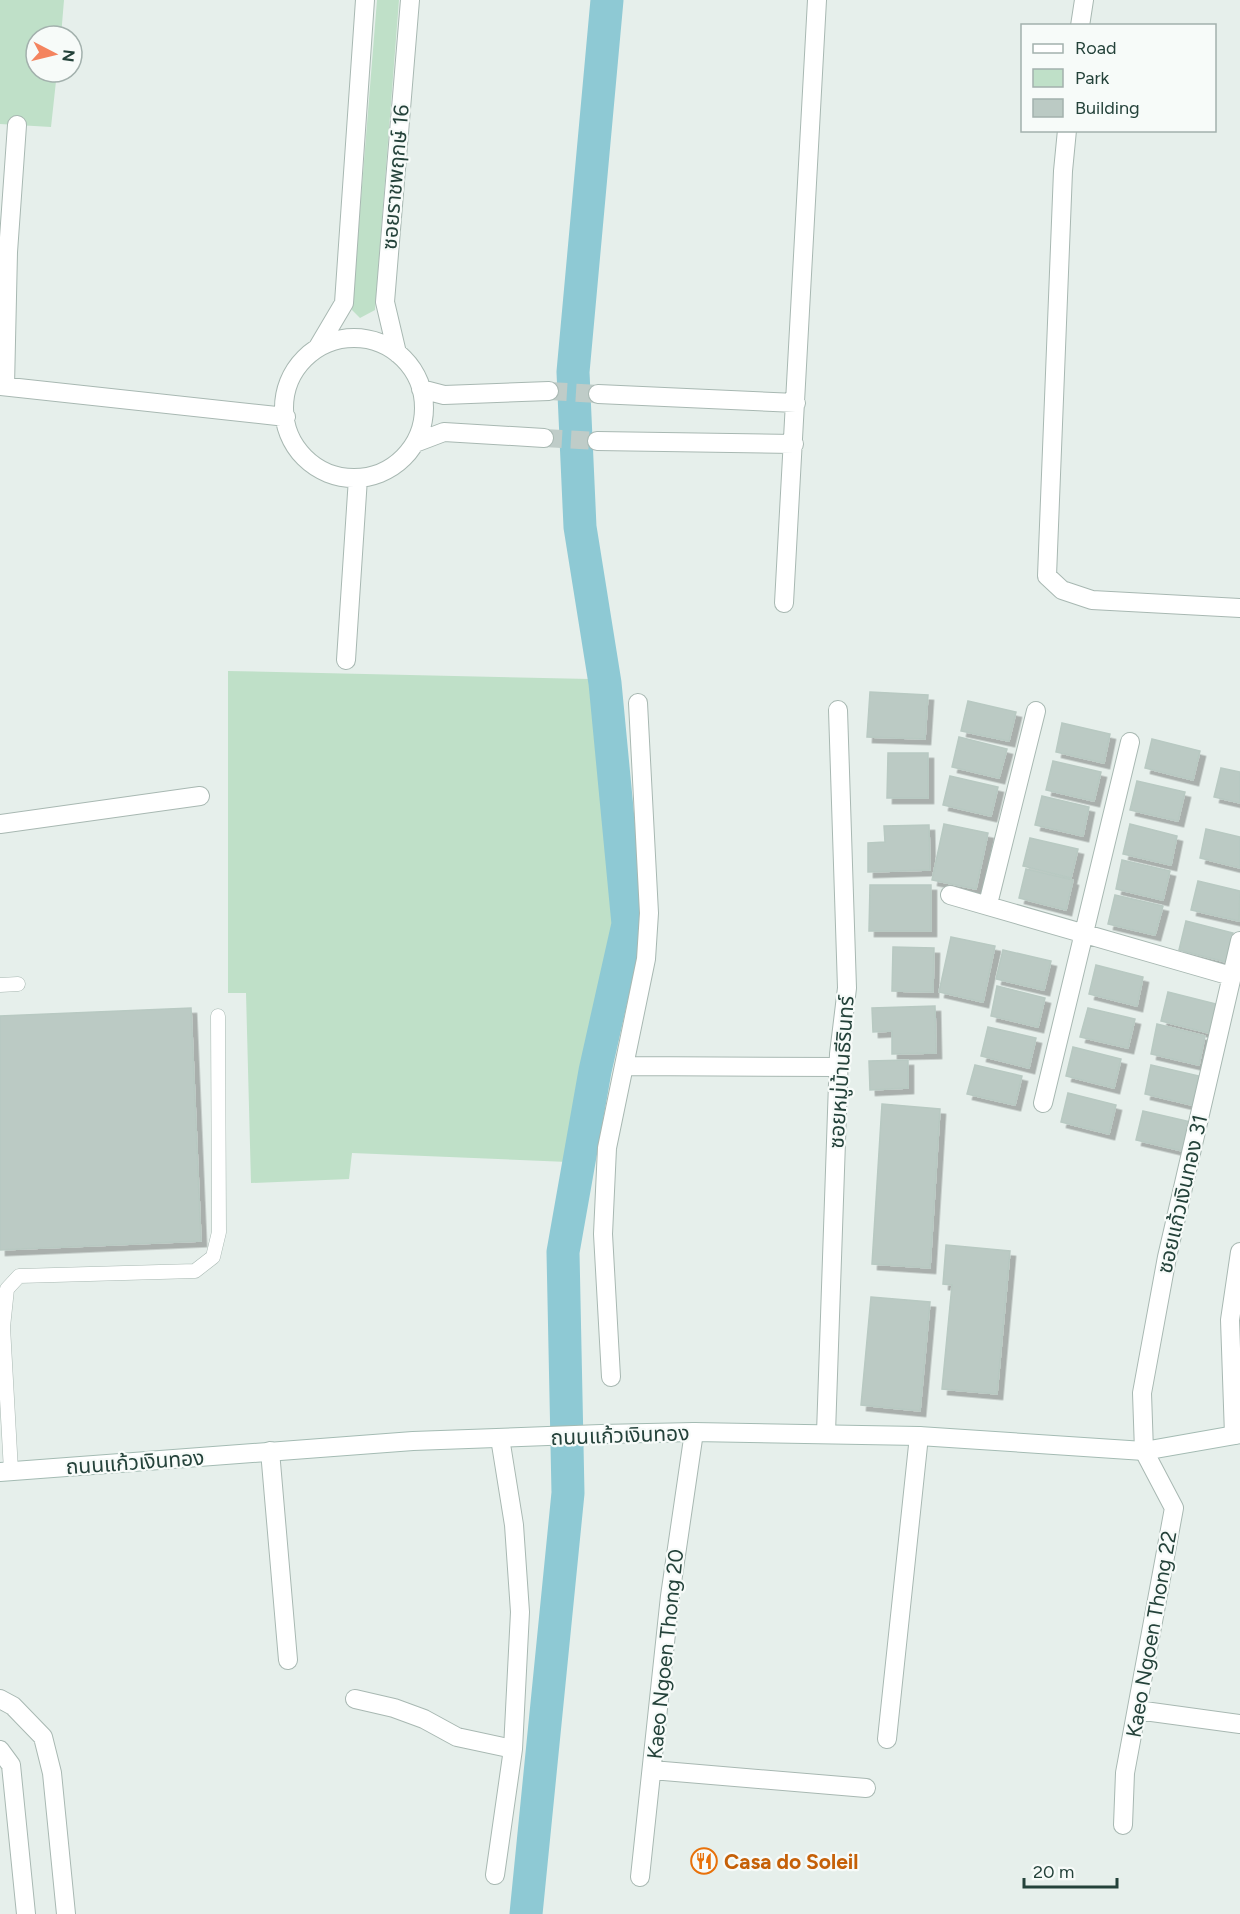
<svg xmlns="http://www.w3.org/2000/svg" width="1240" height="1914" font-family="Figtree,'Noto Sans Thai',sans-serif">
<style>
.green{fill:#bfe0c8}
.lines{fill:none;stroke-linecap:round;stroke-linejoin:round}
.canal{stroke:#8ec9d4;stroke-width:33}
.building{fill:#bbcac4;stroke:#b8c9c2;stroke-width:1.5;filter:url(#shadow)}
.street-tunnel{stroke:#bfccc8;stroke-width:18;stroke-dasharray:18 9;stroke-linecap:butt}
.lane-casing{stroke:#a8b8b2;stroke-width:15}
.street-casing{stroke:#a8b8b2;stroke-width:20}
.secondary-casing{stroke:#a4bbb3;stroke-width:20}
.lane{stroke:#fff;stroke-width:14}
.street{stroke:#fff;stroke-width:18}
.secondary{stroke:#fff;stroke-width:18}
.labels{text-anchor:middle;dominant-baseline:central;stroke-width:4.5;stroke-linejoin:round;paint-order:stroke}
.street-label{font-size:21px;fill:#24423a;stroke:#f7fbf9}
.food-label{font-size:21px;font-weight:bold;fill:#c56008;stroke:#f7fbf9;text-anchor:start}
</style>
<defs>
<filter id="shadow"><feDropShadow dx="5.5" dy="5.5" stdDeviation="0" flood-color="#0004"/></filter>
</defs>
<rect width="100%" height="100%" fill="#e6efeb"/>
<path class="green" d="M0 0H64L61 36H36V72H57L51 127 0 124Z
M377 0H399L375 310 360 318 352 310Z
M228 671 590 679 616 922 568 1162 352 1153 349 1179 251 1183 246 993H228Z"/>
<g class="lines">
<path class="canal" d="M526 1914 568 1493 563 1252 595 1071 628 924 605 683 580 527 573 372 607 0"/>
</g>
<path class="building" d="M870 692 928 695 925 739 867 737Z
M968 701 1016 712 1009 741 961 731Z
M1062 723 1110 734 1104 763 1056 752Z
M959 737 1007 749 999 778 952 767Z
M1152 739 1200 751 1193 780 1145 768Z
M888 753H928V798H887Z
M1053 761 1101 772 1094 801 1046 790Z
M1221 768 1240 772V803L1214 797Z
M950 776 998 787 991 816 943 805Z
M1137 781 1185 792 1178 821 1130 810Z
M1042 796 1089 807 1083 836 1035 825Z
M944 824 988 833 976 889 932 880Z
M1130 824 1177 836 1171 865 1123 854Z
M929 825 930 870 868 872V843L885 842 884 826Z
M1206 829 1240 837V868L1200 858Z
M1030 838 1078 849 1071 878 1023 866Z
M1122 860 1170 871 1163 900 1116 889Z
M1026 869 1073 880 1066 910 1019 898Z
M1198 881 1240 891 1239 921 1191 910Z
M870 885H931V931H869Z
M1115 895 1163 906 1155 935 1108 924Z
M1186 921 1233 933 1226 962 1179 950Z
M951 937 995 946 983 1002 939 992Z
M893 947 934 948 933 992 892 991Z
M1003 950 1051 961 1044 990 996 979Z
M1096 965 1143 977 1137 1006 1089 994Z
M997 986 1045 998 1038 1027 991 1016Z
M1168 992 1216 1004 1209 1033 1161 1021Z
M935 1006 936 1053 892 1054V1031L873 1032 872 1008Z
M191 1008 201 1241 0 1250V1016Z
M1088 1008 1135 1019 1128 1048 1080 1037Z
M1157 1024 1205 1036 1199 1065 1151 1054Z
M988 1027 1036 1038 1029 1068 981 1056Z
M1073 1047 1121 1059 1114 1088 1066 1076Z
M908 1060V1088L870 1090 869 1061Z
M975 1065 1022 1076 1015 1105 967 1094Z
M1151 1065 1199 1076 1192 1105 1145 1094Z
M1068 1093 1116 1105 1109 1134 1061 1122Z
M882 1104 940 1109 930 1268 872 1264Z
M1143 1111 1191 1122 1183 1151 1136 1140Z
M946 1245 1010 1251 997 1394 942 1389 952 1285 943 1284Z
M871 1297 930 1302 920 1411 861 1405Z"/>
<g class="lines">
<path class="street-tunnel" d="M549 391 598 394
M544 438 597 441"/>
<g class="lane-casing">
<path id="lane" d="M0 985 18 984
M11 1471 3 1327 7 1289 19 1276 195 1271 213 1257 219 1232 218 1016"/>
</g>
<g class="street-casing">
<path id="street" d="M1080 26 1084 0
M1067 130 1063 171 1047 576 1062 590 1092 600 1240 608
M284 408a70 70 0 1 1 140 0a70 70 0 1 1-140 0Z
M318 347 344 303 365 0
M397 353 385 302 410 0
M0 386 286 417
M5 386 8 252 17 125
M421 389 444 395 549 391
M598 394 796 403
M597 441 794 444
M415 443 444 432 544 438
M784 603 817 0
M346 660 358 478
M0 824 200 796
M950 895 1231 976
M988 904 1036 711
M624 1066 839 1067
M1043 1103 1130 742
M611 1377 603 1234 607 1148 646 959 649 913 638 703
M826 1433 839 1054 847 988 838 710
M1234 1435 1230 1320 1240 1252
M270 1451 288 1660
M0 1699 13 1706 43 1737 52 1773 66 1914
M355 1699 394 1708 424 1719 457 1737 513 1749
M1137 1710 1240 1724
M887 1739 919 1436
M0 1750 11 1765 26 1914
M652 1770 866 1788
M1123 1825 1125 1773 1174 1508 1144 1451 1142 1393 1167 1257 1240 941
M495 1875 513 1749 520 1612 514 1525 500 1438
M640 1877 670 1596 694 1432"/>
</g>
<g class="secondary-casing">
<path id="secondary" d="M0 1472 413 1441 601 1434 694 1432 919 1436 1144 1451 1240 1434"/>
</g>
<use href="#lane" class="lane"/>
<use href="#street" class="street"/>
<use href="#secondary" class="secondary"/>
</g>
<defs>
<g id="restaurant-ring" transform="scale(1.35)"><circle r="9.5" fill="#f7fbf9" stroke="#e8710a" stroke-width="1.5"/><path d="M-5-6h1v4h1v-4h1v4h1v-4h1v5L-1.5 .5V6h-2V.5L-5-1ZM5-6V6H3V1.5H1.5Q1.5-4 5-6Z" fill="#e8710a"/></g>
</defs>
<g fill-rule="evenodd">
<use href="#restaurant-ring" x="704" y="1861"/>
</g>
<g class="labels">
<g class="street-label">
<text transform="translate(395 177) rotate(-85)">ซอยราชพฤกษ์ 16</text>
<text transform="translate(841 1072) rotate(-86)">ซอยหมู่บ้านธีรินทร์</text>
<text transform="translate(1182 1194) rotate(-77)">ซอยแก้วเงินทอง 31</text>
<text transform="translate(620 1435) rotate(-2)">ถนนแก้วเงินทอง</text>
<text transform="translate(135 1462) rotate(-4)">ถนนแก้วเงินทอง</text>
<text transform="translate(1151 1634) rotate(-80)">Kaeo Ngoen Thong 22</text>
<text transform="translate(665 1654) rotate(-84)">Kaeo Ngoen Thong 20</text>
</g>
<g class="food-label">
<text x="724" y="1861">Casa do Soleil</text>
</g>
</g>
<rect x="1021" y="24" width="195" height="108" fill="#f7fbf9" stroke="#a3b1ad" stroke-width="1.5"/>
<rect x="1033" y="44" width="30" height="9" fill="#ffffff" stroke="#a3b1ad" stroke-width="1.5"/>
<text x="1075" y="54" font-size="18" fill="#24423a">Road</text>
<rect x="1033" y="69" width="30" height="18" fill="#bfe0c8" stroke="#a3b1ad" stroke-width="1.5"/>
<text x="1075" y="84" font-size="18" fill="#24423a">Park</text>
<rect x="1033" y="99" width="30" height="18" fill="#bbcac4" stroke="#a3b1ad" stroke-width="1.5"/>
<text x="1075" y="114" font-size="18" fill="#24423a">Building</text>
<g transform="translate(54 54) rotate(97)"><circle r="28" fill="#f7fbf9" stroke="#a3b1ad" stroke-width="1.5"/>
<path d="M0-4.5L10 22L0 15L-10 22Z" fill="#f4845f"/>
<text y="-9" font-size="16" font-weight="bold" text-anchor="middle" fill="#24423a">N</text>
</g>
<path d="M1024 1878v9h93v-9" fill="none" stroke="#24423a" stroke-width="3"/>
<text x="1033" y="1878" font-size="18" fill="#24423a" stroke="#f7fbf9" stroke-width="4.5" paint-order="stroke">20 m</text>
</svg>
